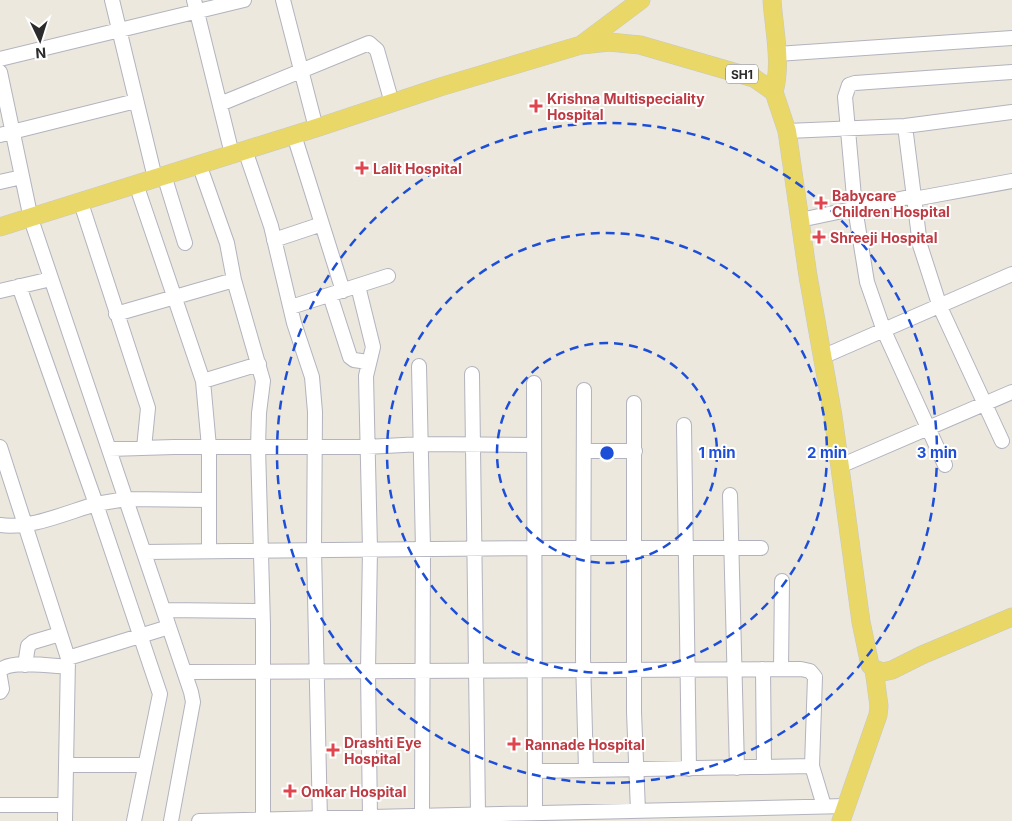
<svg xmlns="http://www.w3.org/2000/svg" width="1012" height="821" font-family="Inter,sans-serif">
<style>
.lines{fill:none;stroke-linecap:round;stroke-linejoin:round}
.minor-casing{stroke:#b2b3be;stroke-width:16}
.major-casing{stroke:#c8c8c8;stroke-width:19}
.minor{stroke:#fff;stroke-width:14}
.major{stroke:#e9d867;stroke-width:18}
.ring{fill:none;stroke:#1d4ed8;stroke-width:2.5;stroke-dasharray:9 6}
.health-dot{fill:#e0444e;stroke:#fff;stroke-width:2}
.labels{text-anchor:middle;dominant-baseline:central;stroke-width:4;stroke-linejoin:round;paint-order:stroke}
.shield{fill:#fff;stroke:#6b6b6b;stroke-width:1}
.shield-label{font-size:12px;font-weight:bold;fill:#2b2b2b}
.health-label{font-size:14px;font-weight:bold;fill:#be3a42;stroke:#fff;text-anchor:start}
.centre{fill:#1d4ed8;stroke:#fff;stroke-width:2.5}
.ring-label{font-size:15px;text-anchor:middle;font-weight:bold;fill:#1d4ed8;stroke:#fff;stroke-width:4;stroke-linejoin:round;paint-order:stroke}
</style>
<rect width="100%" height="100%" fill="#ece8de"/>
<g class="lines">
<g class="minor-casing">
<path id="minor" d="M112 0 155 178
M194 0 232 154
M283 0 316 128
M777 54 1012 38
M0 59 244 0
M0 72 31 219 191 692 193 702 171 821
M220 104 369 43 377 50 392 103
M905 126 920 245 940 307 1002 441
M787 131 905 126 1012 112
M0 135 136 101
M294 135 343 291
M245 150 271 226 294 323 312 377 315 412 314 550 320 821
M199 164 227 243 234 280 263 381 259 413 258 447 263 625V819
M164 175 185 243
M0 182 22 177
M136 184 203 381 209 447V550
M914 199 1012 181
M81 203 148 408 144 448
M800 220 914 196
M274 240 322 224
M19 286 96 504 126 499 209 500
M358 286 373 347 366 376 370 549 368 671 370 817
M0 291 51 279
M330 295 350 357 354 360 368 362
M291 307 388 276
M116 314 234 280
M822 357 1012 274
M419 366 423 549 422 814
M472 374 478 814
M203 381 259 364
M534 383 535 813
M584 390 583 658 586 770
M634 403V712L638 811
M684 425 689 769
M0 447 68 658 169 627
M109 449 174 447H366L422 444 533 445
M584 451H635
M945 465 884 331 867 282 855 208 845 97 849 85 855 83 1012 72
M840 466 1012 392
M730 495 737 768
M0 525C28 530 68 512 96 504L160 694 134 821
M144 552 533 548H761
M164 610 262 611
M25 665 28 646 33 642 60 634
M763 669 764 767
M781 669 782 581
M0 671C9 659 52 666 68 667
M185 672 801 669 810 671 815 677 812 766 824 806
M0 677 2 689 0 692
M66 765H144
M535 771 812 766
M0 805H65
M65 821 68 658
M199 821 846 806"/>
</g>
<g class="major-casing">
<path id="major" d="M772 0C774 31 782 62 774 92
M581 45 641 0
M0 227 316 128 440 87 581 45 609 42 640 45 754 78 774 92 787 131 808 276 833 416 861 622 870 665 874 669 883 672 892 670 922 655 1012 617
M841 821 878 715 879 706 874 669"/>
</g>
<use href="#minor" class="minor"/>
<use href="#major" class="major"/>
</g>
<g class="ring">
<circle cx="607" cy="453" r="110"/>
<circle cx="607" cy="453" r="220"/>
<circle cx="607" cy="453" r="330"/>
</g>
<g class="health-dot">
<path d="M533.5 98.5h5v5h5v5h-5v5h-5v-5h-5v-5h5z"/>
<path d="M359.5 160.5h5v5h5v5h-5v5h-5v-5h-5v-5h5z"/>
<path d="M818.5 195.5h5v5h5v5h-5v5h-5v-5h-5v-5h5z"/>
<path d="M816.5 229.5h5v5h5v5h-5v5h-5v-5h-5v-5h5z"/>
<path d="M511.5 736.5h5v5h5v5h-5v5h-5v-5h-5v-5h5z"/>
<path d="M330.5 742.5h5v5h5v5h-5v5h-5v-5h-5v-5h5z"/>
<path d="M287.5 783.5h5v5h5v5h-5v5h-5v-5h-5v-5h5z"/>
</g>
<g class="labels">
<rect class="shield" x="726" y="64.5" width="32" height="19" rx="4"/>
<g class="shield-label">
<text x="742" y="74">SH1</text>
</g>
<g class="health-label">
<text x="547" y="98">Krishna Multispeciality<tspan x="547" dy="16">Hospital</tspan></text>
<text x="373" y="168">Lalit Hospital</text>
<text x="832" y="195">Babycare<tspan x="832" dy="16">Children Hospital</tspan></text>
<text x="830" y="237">Shreeji Hospital</text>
<text x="344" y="742">Drashti Eye<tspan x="344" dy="16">Hospital</tspan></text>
<text x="525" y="744">Rannade Hospital</text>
<text x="301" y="791">Omkar Hospital</text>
</g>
</g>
<circle cx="607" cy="453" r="8" class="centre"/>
<g class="ring-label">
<text x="717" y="458">1 min</text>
<text x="827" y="458">2 min</text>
<text x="937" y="458">3 min</text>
</g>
<g transform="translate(40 40) rotate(176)" stroke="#ffffff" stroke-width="4" paint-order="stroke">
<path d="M0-4L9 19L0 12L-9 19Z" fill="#2b2b2b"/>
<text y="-8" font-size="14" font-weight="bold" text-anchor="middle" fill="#2b2b2b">N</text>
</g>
</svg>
